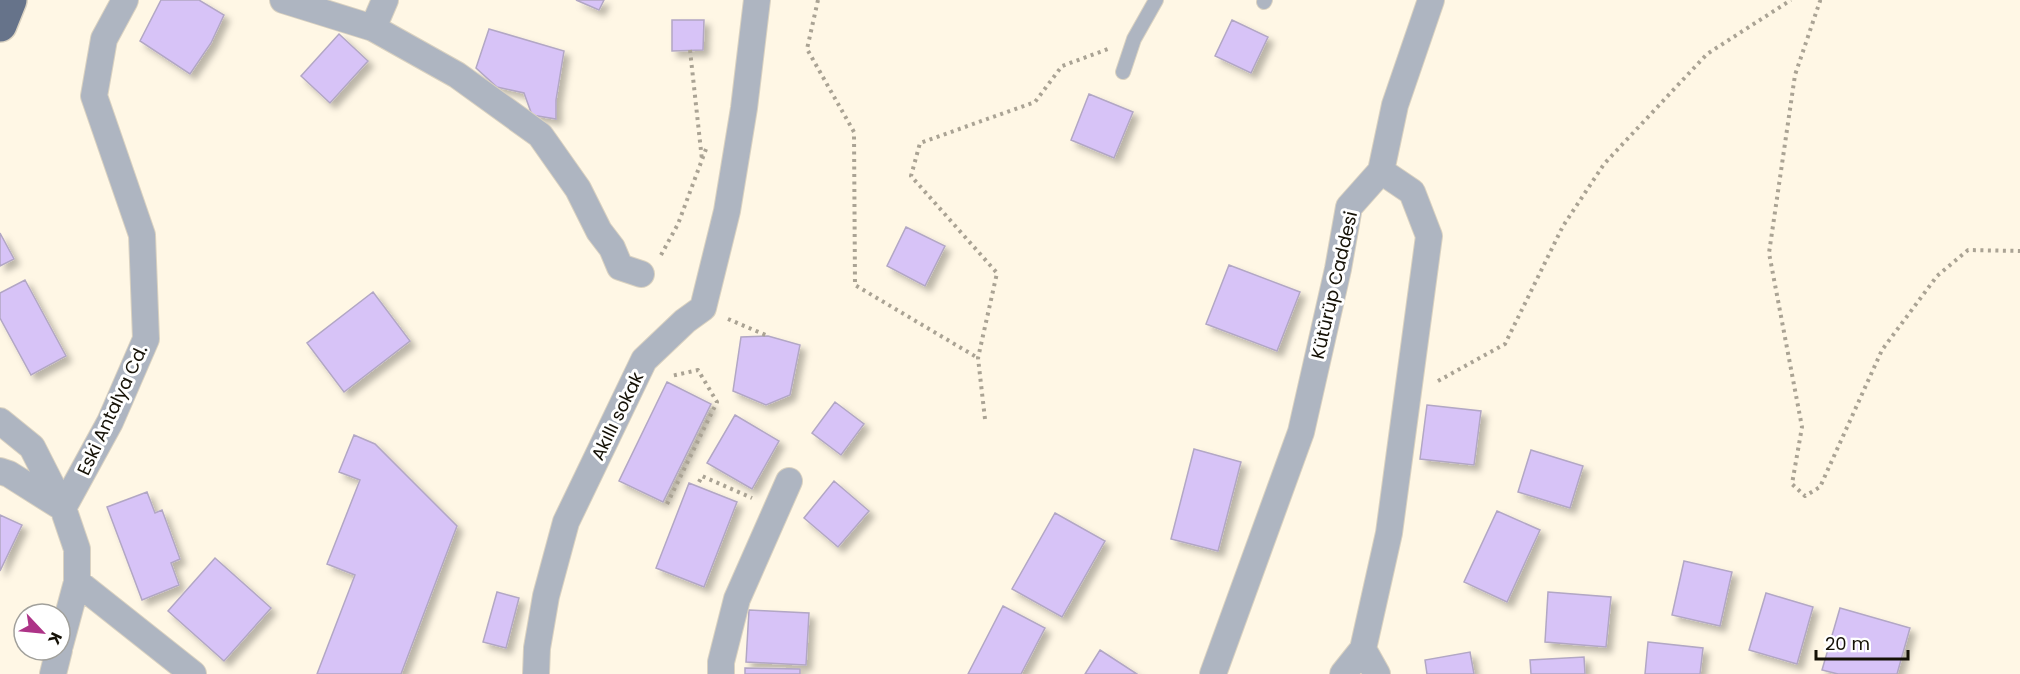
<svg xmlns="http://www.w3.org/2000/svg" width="2020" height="674" font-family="Poppins,sans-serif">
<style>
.building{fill:#d7c3f7;stroke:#b2a7c4;stroke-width:1.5;filter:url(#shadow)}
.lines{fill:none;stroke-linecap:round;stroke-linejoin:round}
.service-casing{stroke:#dad2c1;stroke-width:16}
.minor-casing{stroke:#dad2c1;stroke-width:28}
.trunk-casing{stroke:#dad2c1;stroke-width:36}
.path{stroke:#aaa394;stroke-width:4;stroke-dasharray:3 4.5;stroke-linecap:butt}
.service{stroke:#aeb5c1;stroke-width:14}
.minor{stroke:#aeb5c1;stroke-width:26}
.trunk{stroke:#66738a;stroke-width:33}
.labels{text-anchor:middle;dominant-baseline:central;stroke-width:6;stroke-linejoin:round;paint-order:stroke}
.street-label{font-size:18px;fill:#151106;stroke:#fff}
</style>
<defs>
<filter id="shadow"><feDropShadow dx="5.5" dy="5.5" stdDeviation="3" flood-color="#0004"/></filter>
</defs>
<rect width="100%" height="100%" fill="#fff7e5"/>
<path class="building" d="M161 0H199L224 15 211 43 190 74 140 41Z
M576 0H604L599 10Z
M672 20H704L703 50 672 51Z
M1232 20 1268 37 1251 73 1215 56Z
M489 29 564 51 556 100V119L532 115 524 93 497 87 476 68Z
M339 34 368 61 330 103 301 76Z
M1089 94 1133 112 1114 158 1071 140Z
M906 227 945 246 925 286 887 266Z
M0 233 14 259 0 266Z
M1229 265 1300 292 1277 351 1206 324Z
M25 280 66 356 31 375 0 318V293Z
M373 292 410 341 344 392 307 343Z
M768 336 800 345 790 395 766 405 733 391 741 337Z
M667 382 711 404 663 502 619 481Z
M835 402 864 424 841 455 812 433Z
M1427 405 1481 411 1474 465 1420 459Z
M735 415 779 441 752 489 707 463Z
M354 435 375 444 457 526 401 674H317L355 575 327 564 360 480 339 472Z
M1194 449 1241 462 1218 551 1171 539Z
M1531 450 1583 466 1570 508 1518 492Z
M834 481 869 511 838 547 804 518Z
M689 483 737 502 704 587 656 568Z
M147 492 155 513 162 510 180 559 171 563 179 585 142 600 107 507Z
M1497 511 1540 530 1507 602 1464 582Z
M1055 513 1105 541 1062 617 1012 589Z
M0 515 22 525 0 571Z
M215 558 271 608 224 661 168 611Z
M1684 561 1732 572 1720 626 1672 615Z
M497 592 519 598 506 648 483 642Z
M1548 592 1611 597 1606 647 1545 642Z
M1766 593 1813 607 1797 664 1749 650Z
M1003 606 1045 628 1021 674H968Z
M1840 608 1910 628 1897 674H1838L1822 670Z
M749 610 809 613 806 665 746 662Z
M1648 642 1703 648 1700 674H1645Z
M1100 650 1137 674H1085Z
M1470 652 1474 674H1427L1425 660Z
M1584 657 1585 674H1531L1530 660Z
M745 668 800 669V674H745Z"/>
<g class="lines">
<g class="service-casing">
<path id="service" d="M1264 2 1265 0
M1123 72 1134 39 1156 0"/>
</g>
<g class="minor-casing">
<path id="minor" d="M283 0 373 28 457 75 540 135 578 189 599 231 612 248 620 267 641 274
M373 28 385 0
M1381 171 1395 105 1431 0
M0 421 32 447 63 508 77 549V582L60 645
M0 471 9 474 63 508
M63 508 110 422 146 339 142 235 94 96 104 39 125 0
M77 582 193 674
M53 674 59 650
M536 674 537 648 546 596 566 522 644 360 685 321 703 308 727 211 744 108 757 0
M721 674V662L737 599 789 481
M1213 674 1301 432 1338 269 1349 207 1381 171 1412 192 1429 236 1389 533 1363 649 1377 674
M1343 674 1363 649"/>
</g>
<g class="trunk-casing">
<path id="trunk" d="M0 25 10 0"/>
</g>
<path class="path" d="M818 0 807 49 854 132 855 285 978 358
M1819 0 1820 1 1795 75 1769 253 1802 427 1792 484 1805 496 1820 487 1882 350 1937 276 1968 250 2020 251
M690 50 702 160
M661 255 678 224 706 149
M728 319 768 336
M1438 381 1505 344 1563 226 1604 164 1707 54 1791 0
M985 419 978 358 997 273 911 176 920 143 1035 102 1062 66 1108 49
M699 482 702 476 752 498
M667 504 717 402 698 370 671 376"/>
<use href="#service" class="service"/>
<use href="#minor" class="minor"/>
<use href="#trunk" class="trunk"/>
</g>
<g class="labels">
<g class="street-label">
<text transform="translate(1334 285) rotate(-77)">Kütürüp Caddesi</text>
<text transform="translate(112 410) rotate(-65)">Eski Antalya Cd.</text>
<text transform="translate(617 416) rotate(-64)">Akıllı sokak</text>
</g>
</g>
<g transform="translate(42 632) rotate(116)"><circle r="28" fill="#ffffff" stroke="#a1a09b" stroke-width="1.5"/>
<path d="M0-4.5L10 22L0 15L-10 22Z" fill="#ad3387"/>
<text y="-9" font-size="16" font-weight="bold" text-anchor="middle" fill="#151106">K</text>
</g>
<path d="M1816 650v9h92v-9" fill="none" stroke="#151106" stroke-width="3"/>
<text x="1825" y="650" font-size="18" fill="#151106" stroke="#ffffff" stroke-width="4.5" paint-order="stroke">20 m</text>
</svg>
